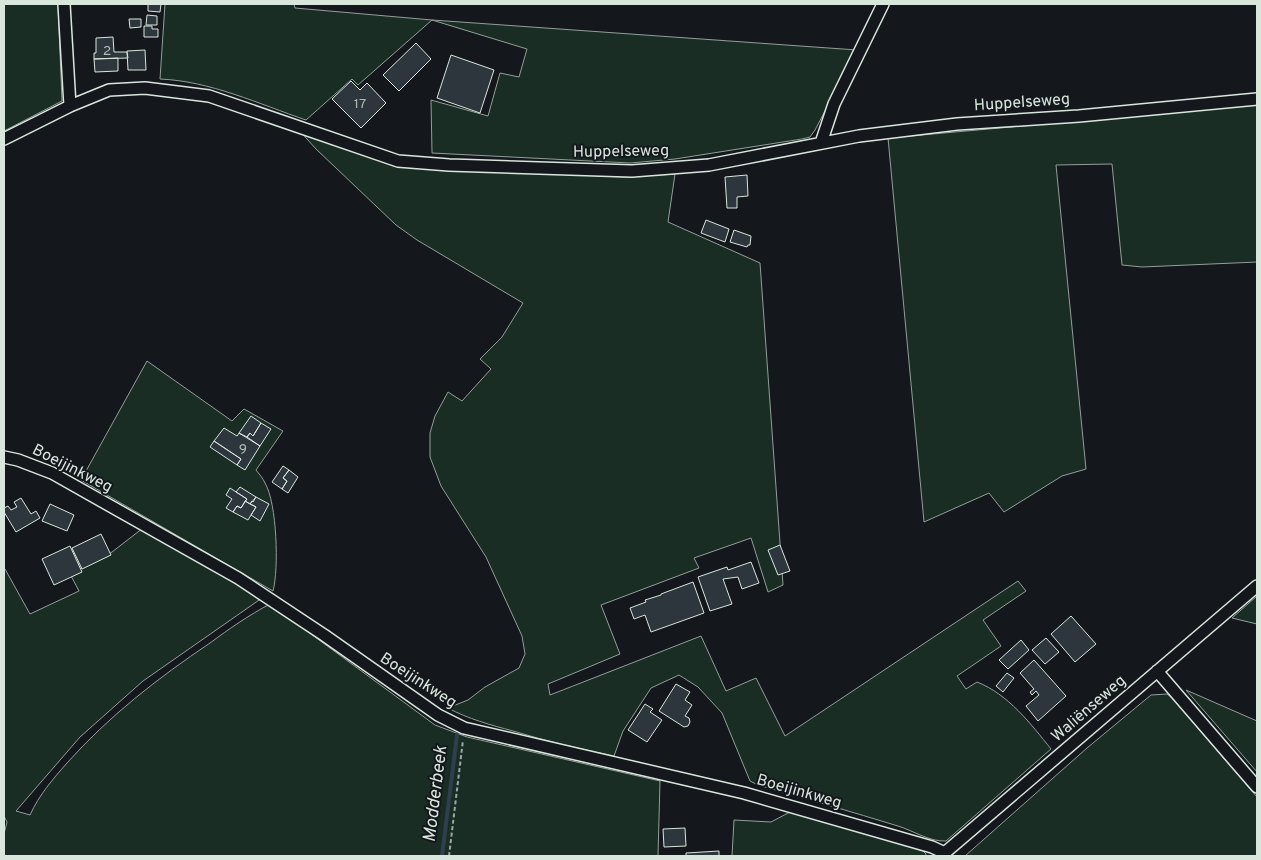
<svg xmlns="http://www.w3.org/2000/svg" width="1261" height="860" font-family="Overpass,sans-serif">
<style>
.green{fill:#1a2d24;stroke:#939e99}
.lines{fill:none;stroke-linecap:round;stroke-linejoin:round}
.stream{stroke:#2f3f4d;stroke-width:4}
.building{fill:#2c363c;stroke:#d8e6dc}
.street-casing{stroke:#d8e6dc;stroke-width:14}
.path{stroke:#9da8a2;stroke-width:2;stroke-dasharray:4 2.5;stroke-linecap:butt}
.street{stroke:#14181c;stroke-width:11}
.labels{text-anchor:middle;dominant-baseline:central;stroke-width:4;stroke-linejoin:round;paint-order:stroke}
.number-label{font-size:14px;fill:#adbab4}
.street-label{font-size:16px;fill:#d8e6dc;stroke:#14181c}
.water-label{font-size:18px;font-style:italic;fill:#d8e6dc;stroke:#14181c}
</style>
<rect width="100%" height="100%" fill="#14181c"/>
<path class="green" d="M4 4H58L62 101 4 131Z
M165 4H294L295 8 432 20 857 50 815 130 810 137 802 139 675 159 630 163 432 153 431 100 488 116 500 73 519 77 527 49 432 20 358 85 352 79 306 120C259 104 210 81 160 79Z
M1257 105V262L1142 267 1122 265 1112 164 1056 165 1086 469 1062 476 1004 512 989 493 924 522 888 138Z
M298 129 377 159 580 175 624 177 675 174 668 222 760 263 783 585 768 592 751 538 694 558 699 568 601 605 620 654 548 684 550 695 701 636 726 691 756 678 785 736 1018 581 1026 591 983 620 1001 646 957 676 966 689 977 682C1008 694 1031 724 1051 749L946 841C930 842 914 831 898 826 852 812 805 798 758 785L750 781 722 713 698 687 679 675 651 688 623 731 614 756C580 749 546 741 513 731 491 725 468 719 448 708L468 700 485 687 519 668 525 654 522 636 486 557 441 486 430 457V433L435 416 448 392 462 401 491 369 480 359 502 337 523 303 417 240 396 225 316 149Z
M147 361 232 421 244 409 283 431 256 470C259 474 263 478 265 483 277 503 279 569 273 591L81 480Z
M143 528 262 598 143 681 80 737 16 811 30 815C39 795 53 779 67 763 109 716 158 678 210 643 229 629 249 615 270 604L435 725 467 737 660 781 658 856H4V834L7 822 4 816V570L5 569 30 614 79 591 70 574 112 552Z
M1257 596V624L1232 618Z
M1186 690 1257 721V772Z
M1167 694 1172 698 1257 797V856H965L1087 748 1151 695Z
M790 812 922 850 926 854V856H732L734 820 771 822Z"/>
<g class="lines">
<path class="stream" d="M442 856 457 735"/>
</g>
<path class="building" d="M148 4H161L160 12 148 11Z
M147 15 157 16V25H146Z
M129 19H141V27L130 28Z
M144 26H152V29H158V37H144Z
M113 37 114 52H127L128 58 94 59V53H96V38Z
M416 43 431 59 399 91 383 75Z
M145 50 146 70H128L127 51Z
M451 55 494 70 480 113 437 98Z
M118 58V71L95 72 94 59Z
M351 81 360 90 367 83 386 103 361 128 332 99Z
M747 175 748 196 737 197V208H727L725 177Z
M706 220 729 229 725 242 701 233Z
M734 230 751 236 750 245H748L747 247 730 242Z
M251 416 261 423 253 436 250 433 247 437 239 433Z
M261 423 271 429 260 446 247 437 250 433 253 436Z
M224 428 237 436 239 433 260 446 245 470 237 465 241 459 214 441Z
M214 441 241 459 237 465 210 447Z
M283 466 289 470 283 478 287 481 282 489 272 482Z
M289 470 298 477 288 493 282 489 287 481 283 478Z
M240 487 256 497 253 502 252 501 250 504 245 501 247 499 236 492Z
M230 488 247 499 241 508 237 506 233 512 226 508 232 499 226 495Z
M256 497 269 504 260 521 251 515 256 507 250 504Z
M21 498 31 514 36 511 40 518 16 532 4 512V508L8 506 11 510 17 507 14 502Z
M245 501 256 507 248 520 233 512 237 506 241 508Z
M50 504 74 515 67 531 42 521Z
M101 534 111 555 82 569 72 548Z
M780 545 790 571 778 575 768 550Z
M70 546 82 572 54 585 42 559Z
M751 562 759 583 742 589 738 577 723 579 732 604 710 611 698 577 727 567 728 570Z
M693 582 704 613 651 632 645 615 634 619 630 608 646 602 645 600 661 595V594Z
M1071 616 1096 644 1075 662 1051 634Z
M1046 638 1059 652 1045 664 1032 650Z
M1021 640 1029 650 1008 669 999 660Z
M1034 660 1066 696 1038 721 1026 706 1039 695 1036 691 1032 695 1030 692 1034 689 1020 673Z
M1007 673 1014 678 1003 692 996 686Z
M676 684 690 692 685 700 692 705 685 716 689 718 690 722 688 726 684 727 659 711Z
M645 704 653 709 650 712 662 720 647 742 628 730Z
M685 828 686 846 664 847 663 829Z
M719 851V856H686V853Z"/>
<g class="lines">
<g class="street-casing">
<path id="street" d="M64 4 70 106
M4 139 70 106 109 90 145 88 209 96 398 161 449 165 632 171 709 165 859 136 957 124 1079 116 1257 99
M821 143 834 104 883 4
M4 457 18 460 52 473 238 578 324 635 438 715 464 728 744 793 932 847 945 853
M1157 671 1257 787
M941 856 1257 586"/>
</g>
<path class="path" d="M449 856 463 740"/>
<use href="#street" class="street"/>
</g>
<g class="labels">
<g class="number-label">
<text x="107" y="51">2</text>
<text x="360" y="104">17</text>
<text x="243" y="449">9</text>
</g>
<g class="street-label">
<text transform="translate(1022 103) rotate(-4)">Huppelseweg</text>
<text transform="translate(621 152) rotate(-1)">Huppelseweg</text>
<text transform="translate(72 469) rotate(27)">Boeijinkweg</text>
<text transform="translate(418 681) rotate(33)">Boeijinkweg</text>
<text transform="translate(1089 709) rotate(-41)">Waliënseweg</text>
<text transform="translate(799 792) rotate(16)">Boeijinkweg</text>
</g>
<g class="water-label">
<text transform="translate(436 794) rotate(-83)">Modderbeek</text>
</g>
</g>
<rect width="1261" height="860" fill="none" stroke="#d8e6dc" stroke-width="10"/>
</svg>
